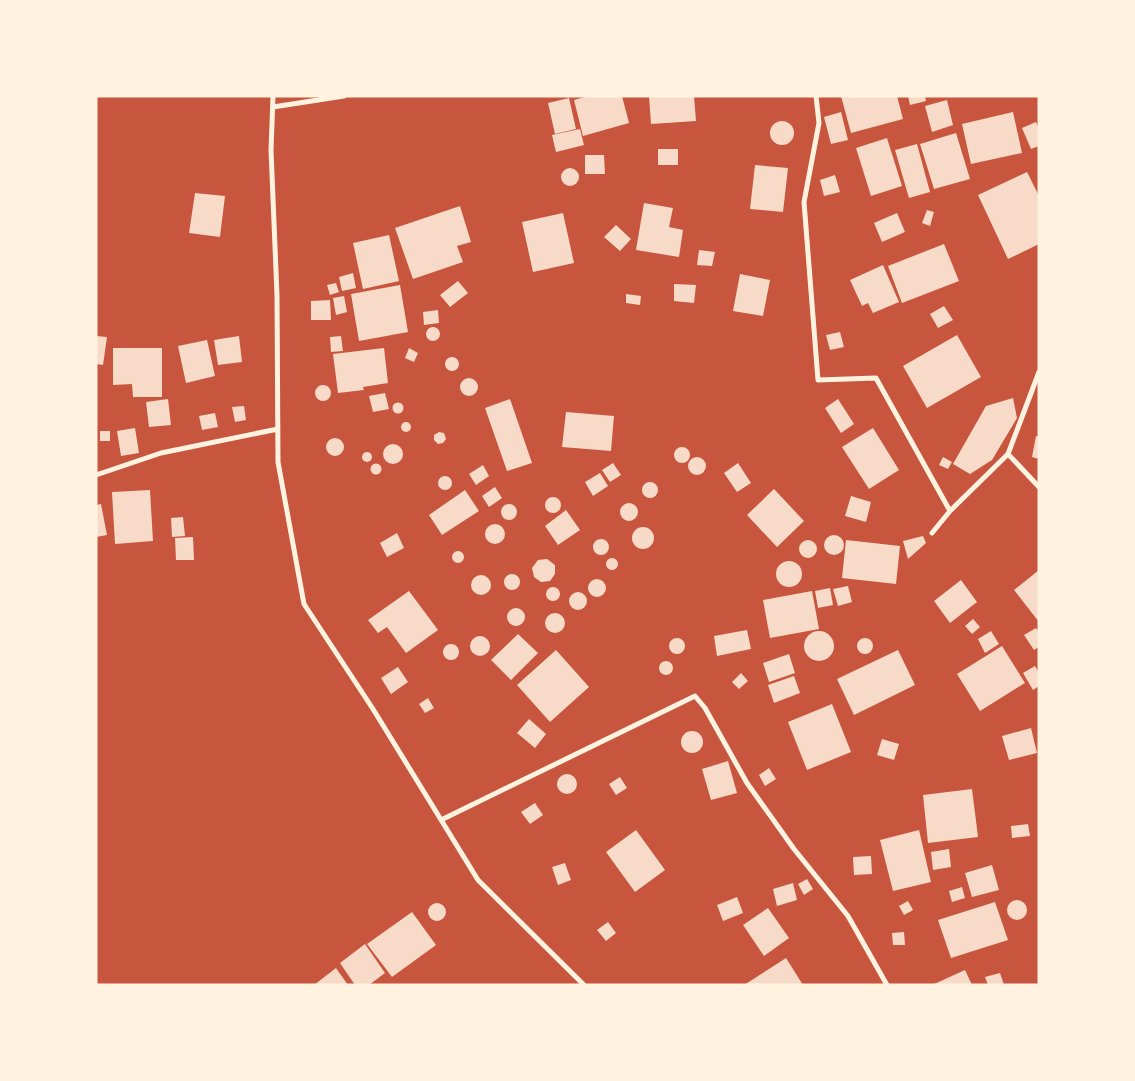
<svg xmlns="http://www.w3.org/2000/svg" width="1135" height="1081" font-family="Ubuntu,sans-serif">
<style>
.building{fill:#f7dbc8}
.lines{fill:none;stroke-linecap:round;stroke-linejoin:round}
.minor{stroke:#fff3e0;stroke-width:5}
</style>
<rect width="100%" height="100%" fill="#c8553d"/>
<path class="building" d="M588 96H622L629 123 583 136 574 100Z
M649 96H694L696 121 651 124Z
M841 96H897L903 119 851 133Z
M908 96H925L926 101 910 105Z
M569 98 576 129 555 134 548 103Z
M947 100 953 125 932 132 925 106Z
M841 112 848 140 831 144 824 117Z
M1013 112 1022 153 971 164 962 124Z
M770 133a12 12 0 1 1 24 0a12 12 0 1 1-24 0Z
M1036 122 1039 129V146L1031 149 1022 128Z
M580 129 584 145 556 152 552 135Z
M956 133 970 179 934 189 920 144Z
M887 138 902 186 871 196 856 148Z
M917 144 930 192 909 198 895 150Z
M658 149H678V165H658Z
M585 155H604L605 174H585Z
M755 165 788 168 783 212 750 209Z
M561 177a9 9 0 1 1 18 0a9 9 0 1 1-18 0Z
M1027 172 1039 196V244L1008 259 978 195Z
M835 175 840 192 824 196 820 180Z
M195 193 225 196 220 237 189 233Z
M644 203 673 208 669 227 683 230 679 257 636 250Z
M460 206 471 242 457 246 463 262 413 279 395 228Z
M927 210 934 212 930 226 922 223Z
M563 213 574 263 533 272 522 222Z
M897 213 905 232 882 242 874 223Z
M616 225 631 239 620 251 604 237Z
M389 235 399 281 363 289 353 243Z
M944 244 959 281 902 303 888 266Z
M699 250 715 252 712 266 697 265Z
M883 265 899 302 873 313 868 303 862 306 850 280Z
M353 273 356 288 342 291 339 277Z
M740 274 770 280 763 316 733 311Z
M458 281 468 293 450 307 440 295Z
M336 283 339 292 330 295 327 285Z
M674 284 696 285 694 303 674 301Z
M400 285 408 332 359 341 351 294Z
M626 294 641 296 640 305 626 303Z
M344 296 347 312 336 315 333 298Z
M330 300 331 320H311V301Z
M944 306 953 320 938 328 930 314Z
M438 310 439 323 424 325 423 312Z
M426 334a7 7 0 1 1 14 0a7 7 0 1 1-14 0Z
M840 332 844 347 830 350 826 335Z
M957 335 981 377 927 408 903 366Z
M96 336 107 337 103 365 96 364Z
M239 336 242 362 218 365 214 340Z
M341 336 343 351 331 352 330 337Z
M207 340 215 376 186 383 178 346Z
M113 348H162V397H133L132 384 113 385Z
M384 348 388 383 363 387 364 390 338 393 333 354Z
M409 348 418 353 414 362 405 358Z
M445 364a7 7 0 1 1 14 0a7 7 0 1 1-14 0Z
M460 387a9 9 0 1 1 18 0a9 9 0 1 1-18 0Z
M315 393a8 8 0 1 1 16 0a8 8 0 1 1-16 0Z
M385 393 389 409 373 412 369 396Z
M1013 398 1017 418 992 460 970 474 953 464 986 406Z
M168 399 171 425 149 427 146 402Z
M510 399 532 463 507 471 485 408Z
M838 399 854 424 841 433 825 408Z
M392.5 408a5.5 5.5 0 1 1 11 0a5.5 5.5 0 1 1-11 0Z
M244 406 246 420 235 422 232 407Z
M566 412 614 416 611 451 562 447Z
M215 413 218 427 202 430 199 416Z
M401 427a5 5 0 1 1 10 0a5 5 0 1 1-10 0Z
M135 428 139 453 121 456 117 431Z
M873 428 899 470 869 489 842 447Z
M100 431H110V441H100Z
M439 432 444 433 446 439 443 443 438 444 434 440V435Z
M1036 436 1039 437V459L1032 457Z
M326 447a9 9 0 1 1 18 0a9 9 0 1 1-18 0Z
M383 454a10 10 0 1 1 20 0a10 10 0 1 1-20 0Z
M674 455a8 8 0 1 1 16 0a8 8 0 1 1-16 0Z
M362 457a5 5 0 1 1 10 0a5 5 0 1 1-10 0Z
M943 457 952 462 948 469 939 465Z
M688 466a9 9 0 1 1 18 0a9 9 0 1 1-18 0Z
M613 463 621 475 610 482 602 470Z
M738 463 751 483 737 492 724 473Z
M370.5 469a5.5 5.5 0 1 1 11 0a5.5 5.5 0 1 1-11 0Z
M483 465 489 476 476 485 469 474Z
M600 473 608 486 593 496 585 482Z
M438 483a7 7 0 1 1 14 0a7 7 0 1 1-14 0Z
M642 490a8 8 0 1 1 16 0a8 8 0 1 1-16 0Z
M495 487 502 498 489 507 482 496Z
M774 489 804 521 777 547 747 515Z
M150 490 153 541 115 544 112 492Z
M465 490 479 511 442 535 429 515Z
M851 496 871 502 866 522 845 516Z
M545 505a8 8 0 1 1 16 0a8 8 0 1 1-16 0Z
M620 512a9 9 0 1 1 18 0a9 9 0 1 1-18 0Z
M501 512a8 8 0 1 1 16 0a8 8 0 1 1-16 0Z
M101 504 107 535 96 537V505Z
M566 510 580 530 558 545 545 526Z
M183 517 185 536 172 537 171 518Z
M485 534a10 10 0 1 1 20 0a10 10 0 1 1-20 0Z
M632 538a11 11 0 1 1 22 0a11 11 0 1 1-22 0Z
M397 533 404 548 387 557 380 543Z
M824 545a10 10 0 1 1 20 0a10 10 0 1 1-20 0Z
M923 536 926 543 908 559 903 541Z
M193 537 194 560H176L175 538Z
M593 547a8 8 0 1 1 16 0a8 8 0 1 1-16 0Z
M846 540 900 546 896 584 842 578Z
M799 549a9 9 0 1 1 18 0a9 9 0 1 1-18 0Z
M452 557a6 6 0 1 1 12 0a6 6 0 1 1-12 0Z
M606 564a6 6 0 1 1 12 0a6 6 0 1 1-12 0Z
M547 559 555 565V574L550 581 541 582 534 577 532 568 538 560Z
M776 574a13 13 0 1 1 26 0a13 13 0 1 1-26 0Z
M1039 570V622L1014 590Z
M504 582a8 8 0 1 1 16 0a8 8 0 1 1-16 0Z
M471 585a10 10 0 1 1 20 0a10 10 0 1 1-20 0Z
M588 588a9 9 0 1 1 18 0a9 9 0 1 1-18 0Z
M961 580 977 602 950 623 934 601Z
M848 586 852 602 838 606 833 589Z
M546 594a7 7 0 1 1 14 0a7 7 0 1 1-14 0Z
M830 588 833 605 818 608 815 591Z
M409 591 438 630 406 653 387 627 378 633 368 620Z
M812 591 819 629 770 638 763 600Z
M569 601a9 9 0 1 1 18 0a9 9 0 1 1-18 0Z
M507 617a9 9 0 1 1 18 0a9 9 0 1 1-18 0Z
M545 623a10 10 0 1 1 20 0a10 10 0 1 1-20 0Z
M973 619 980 627 972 634 965 626Z
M1036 628 1039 632V647L1034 650 1024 635Z
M747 630 751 649 717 656 714 636Z
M991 631 999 644 985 653 978 639Z
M804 646a15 15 0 1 1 30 0a15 15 0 1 1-30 0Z
M518 634 538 653 511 680 491 660Z
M470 646a10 10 0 1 1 20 0a10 10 0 1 1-20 0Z
M857 646a8 8 0 1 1 16 0a8 8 0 1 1-16 0Z
M669 646a8 8 0 1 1 16 0a8 8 0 1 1-16 0Z
M443 652a8 8 0 1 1 16 0a8 8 0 1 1-16 0Z
M1002 646 1025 683 980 711 957 674Z
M556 650 589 687 550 722 517 685Z
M898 650 915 685 854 715 837 679Z
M789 654 795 673 769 682 763 663Z
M659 668a7 7 0 1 1 14 0a7 7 0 1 1-14 0Z
M1035 666 1039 673V686L1033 690 1023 673Z
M398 667 408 682 391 694 381 678Z
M741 673 748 681 739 689 732 682Z
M794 676 800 693 774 703 768 685Z
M428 698 434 708 425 713 419 704Z
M832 704 851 752 807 770 788 722Z
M529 719 546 734 535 748 517 733Z
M1031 728 1037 753 1009 760 1002 736Z
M681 742a11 11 0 1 1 22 0a11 11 0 1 1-22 0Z
M882 739 899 744 894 760 877 755Z
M728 761 737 793 711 800 702 769Z
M769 768 776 779 765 786 759 775Z
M557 784a10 10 0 1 1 20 0a10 10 0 1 1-20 0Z
M620 777 627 788 616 795 609 784Z
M972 789 978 837 928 843 923 795Z
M535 803 543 815 530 824 521 812Z
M1028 824 1030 836 1012 838 1011 826Z
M636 830 665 870 635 892 606 852Z
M919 830 931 882 893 891 880 840Z
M949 849 951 867 933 870 931 852Z
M871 856 872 874 854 875 853 857Z
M565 863 571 880 558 885 552 867Z
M992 865 999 890 972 897 965 873Z
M807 879 813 889 804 895 798 884Z
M793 883 797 900 777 906 773 889Z
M962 887 965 898 952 902 949 891Z
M737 897 743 913 723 921 717 905Z
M1007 910a10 10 0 1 1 20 0a10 10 0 1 1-20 0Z
M908 901 913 910 904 915 899 906Z
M995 902 1008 940 951 958 938 920Z
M428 912a9 9 0 1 1 18 0a9 9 0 1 1-18 0Z
M768 908 789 938 764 956 743 925Z
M412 912 436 945 392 977 367 944Z
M608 922 616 933 606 941 597 930Z
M904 932 905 945H893L892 933Z
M365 944 385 973 369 985H355L340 963Z
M786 958 803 985H744Z
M336 968 348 985H314Z
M965 970 972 985H932Z
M1000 973 1004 985H988L985 977Z"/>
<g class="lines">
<path class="minor" d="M273 96 271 150 277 295 278 462 304 604 373 709 478 880 584 985
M816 96 819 123 804 202 818 380 876 378 950 511
M273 107 344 96
M1039 372 1008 454 1039 487
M96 475 161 453 278 429
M932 533 950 511 1008 454
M441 820 695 696 705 708 747 783 794 849 848 916 887 985"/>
</g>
<rect width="1135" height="1081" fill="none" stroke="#fff3e0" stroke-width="195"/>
</svg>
